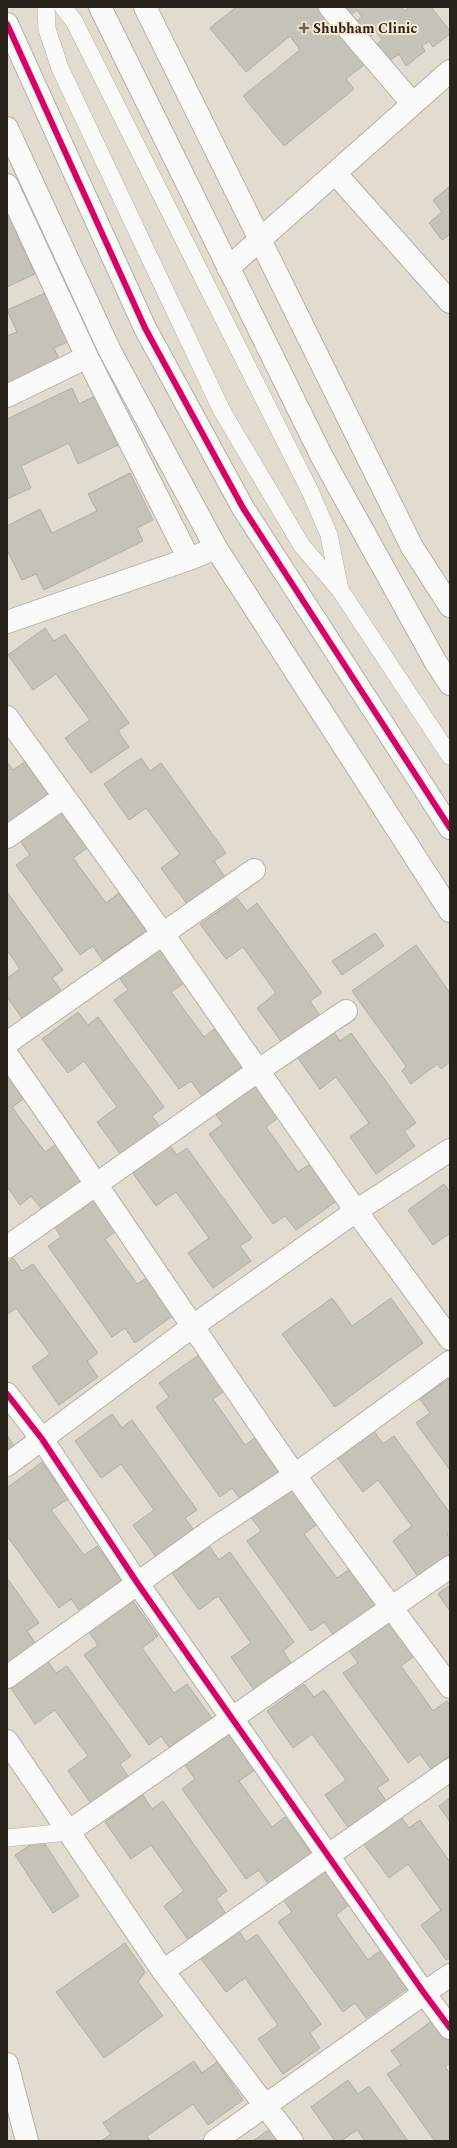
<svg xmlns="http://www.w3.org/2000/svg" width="457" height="2148" font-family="Spectral,serif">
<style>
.building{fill:#c5c3b8;stroke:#b0ada5}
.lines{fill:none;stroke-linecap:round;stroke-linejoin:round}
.lane-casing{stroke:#b4b0a7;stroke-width:18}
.street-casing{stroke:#b4b0a7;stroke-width:24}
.secondary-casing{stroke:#b4b0a7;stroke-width:24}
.lane{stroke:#fafaf8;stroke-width:17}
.street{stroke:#fafaf8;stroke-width:22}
.secondary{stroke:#fafaf8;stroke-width:22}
.cycleway-casing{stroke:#f6ead5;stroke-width:8}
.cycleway{stroke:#d6006c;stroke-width:6}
.poi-dot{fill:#69635a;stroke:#f6ead5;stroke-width:1.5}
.labels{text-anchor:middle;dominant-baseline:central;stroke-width:4;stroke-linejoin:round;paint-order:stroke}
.poi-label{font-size:14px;font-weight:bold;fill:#28231b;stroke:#f6ead5;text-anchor:start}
</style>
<rect width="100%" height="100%" fill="#e1dbd0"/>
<path class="building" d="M236 7H318L365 64 346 79 354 89 284 146 243 96 300 50 290 36 246 72 210 28Z
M343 7H401L404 11 410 7H431L450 31V34L433 47 429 41 422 46 425 51 406 66 399 54 386 63 374 47 382 40 376 32 368 38 355 22 362 17 357 10 350 16Z
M449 187 450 237 449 235 442 240 429 223 442 212 433 200Z
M7 212 35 274 7 287Z
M50 291 72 340 54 348 61 364 7 388V336L17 332 7 310Z
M72 388 79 404 95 396 118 445 78 464 69 443 21 466 31 488 7 499V419Z
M130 473 153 520 137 528 143 541 44 590 36 574 22 580 7 550V526L40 509 52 533 97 511 88 494Z
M45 628 54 641 65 634 129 723 118 731 129 747 91 773 65 738 90 720 56 674 33 690 8 655Z
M141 758 150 771 161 763 226 853 214 861 225 877 187 904 161 868 180 854 146 808 129 820 104 784Z
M26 761 53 798 11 829 7 823V762L13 770Z
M64 810 89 847 73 858 106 903 119 893 146 931 103 961 93 946 80 955 16 865 30 855 20 841Z
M7 892 63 970 52 978 63 993 24 1021 7 997V978L20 969 7 950Z
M237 898 247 911 257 903 322 993 310 1001 321 1017 283 1044 257 1008 276 993 243 947 226 959 200 924Z
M375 933 384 946 342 975 332 961Z
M161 944 187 981 171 992 204 1037 217 1027 244 1065 202 1096 191 1081 179 1089 114 1000 128 990 118 976Z
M416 945 450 993V1062L441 1069 437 1064 411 1084 402 1071 406 1066 352 991Z
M78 1012 88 1025 98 1017 164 1107 152 1116 163 1131 124 1159 97 1122 117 1107 84 1061 68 1073 42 1039Z
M331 1028 340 1041 351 1033 416 1123 404 1131 415 1146 376 1174 350 1137 369 1123 336 1077 320 1089 295 1054Z
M7 1066 28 1096 12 1107 45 1152 58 1143 85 1181 43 1211 31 1196 20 1205 7 1187Z
M256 1079 282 1115 266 1127 298 1172 312 1163 338 1200 296 1230 285 1216 273 1224 209 1134 223 1124 213 1111Z
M167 1142 177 1155 187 1148 252 1238 240 1246 251 1261 213 1288 188 1253 209 1238 176 1192 156 1206 130 1169Z
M444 1184 450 1192V1235L449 1234 433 1245 408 1210Z
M95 1191 121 1228 105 1239 137 1284 151 1275 178 1312 135 1343 125 1328 112 1337 48 1246 61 1237 52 1223Z
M13 1258 22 1271 33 1264 98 1353 87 1361 98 1377 59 1405 32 1367 50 1354 16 1308 7 1315V1263Z
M332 1298 352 1326 391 1298 423 1343 335 1407 282 1334Z
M203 1352 229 1388 213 1399 245 1445 259 1435 286 1472 243 1503 232 1488 220 1497 156 1407 169 1397 159 1383Z
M450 1378V1470L416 1423 430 1413 420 1399Z
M112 1414 122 1428 132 1420 197 1510 185 1518 196 1533 158 1560 133 1525 154 1510 121 1464 101 1478 75 1441Z
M374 1431 383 1444 394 1436 450 1513V1532L447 1534 450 1538V1556L419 1578 393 1541 412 1526 378 1480 363 1492 337 1457Z
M7 1435 14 1446 7 1451Z
M42 1462 68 1499 51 1510 84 1555 97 1546 124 1584 82 1614 71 1599 59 1608 7 1536V1488Z
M295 1486 320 1522 304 1534 337 1578 350 1569 377 1607 335 1637 324 1622 311 1631 247 1541 261 1531 251 1517Z
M210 1547 219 1560 230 1552 294 1642 283 1651 293 1666 256 1693 231 1657 251 1643 218 1596 199 1610 172 1573Z
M7 1578 39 1623 27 1631 38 1647 7 1668Z
M450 1585V1611L438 1594Z
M132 1600 158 1636 142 1648 174 1693 187 1684 214 1721 172 1751 161 1736 149 1745 84 1655 98 1645 88 1631Z
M391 1618 417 1654 401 1666 433 1711 447 1701 450 1706V1756L431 1769 420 1754 408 1763 343 1673 358 1663 348 1649Z
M47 1660 56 1673 67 1666 131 1756 120 1764 130 1779 93 1806 68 1771 88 1756 55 1710 35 1724 10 1687Z
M304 1684 314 1697 324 1690 389 1780 377 1788 388 1803 350 1830 325 1795 346 1780 312 1734 293 1748 267 1711Z
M229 1734 255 1770 239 1781 272 1827 285 1817 312 1855 269 1885 259 1870 246 1879 182 1789 195 1779 185 1765Z
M143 1795 152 1809 163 1801 227 1891 216 1899 226 1914 189 1941 164 1906 184 1891 151 1845 131 1859 105 1822Z
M450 1798V1822L439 1806Z
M400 1815 409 1828 420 1820 450 1862V1958L446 1960 421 1925 441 1910 408 1864 389 1878 362 1842Z
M41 1838 79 1896 53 1913 15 1855Z
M326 1867 351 1903 336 1915 368 1960 381 1950 408 1988 366 2018 355 2003 343 2012 278 1922 292 1912 282 1898Z
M237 1928 246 1942 257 1934 321 2024 310 2033 320 2048 283 2074 258 2039 278 2025 245 1978 226 1992 199 1956Z
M125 1943 145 1972 138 1982 163 2016 104 2058 56 1992Z
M434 2019 450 2041V2063L445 2067 450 2074V2141H435L387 2074 401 2065 391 2051Z
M194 2061 202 2073 217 2062 243 2100 208 2125 193 2104 147 2136 150 2141H101L111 2134 103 2123Z
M348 2080 358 2094 369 2086 408 2141H365L357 2130 341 2141H335L311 2107Z
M271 2128 281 2141H253Z"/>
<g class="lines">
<g class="lane-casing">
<path id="lane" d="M46 7 47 29 60 68 222 411 302 546 340 590 450 756
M63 7 74 21 310 491 329 535 340 590
M7 1838 68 1832"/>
</g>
<g class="street-casing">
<path id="street" d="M330 7 412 103
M335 173 450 302
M7 185 87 357 189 559
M228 268 450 71
M7 396 87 357
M7 622 189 559 216 548
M7 717 163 934 356 1211 450 1339
M7 837 64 797
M7 1043 254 870
M7 1055C104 1193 197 1335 294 1474 345 1546 398 1616 450 1687
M7 1247 259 1070 346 1011
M7 1394 42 1439 138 1584 424 1993 450 2028
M7 1465 193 1326 356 1211 450 1150
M7 1677 209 1532 295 1475 450 1362
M7 1741 163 1971 292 2141
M68 1832 450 1567
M163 1971 450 1770
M215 2141 450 1975"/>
</g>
<g class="secondary-casing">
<path id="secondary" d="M100 7 322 457 435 661 450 684
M145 7 412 547 450 606
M7 24 145 328 243 508 450 828
M7 128 110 351 216 548 450 911
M7 2064 27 2141"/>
</g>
<use href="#lane" class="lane"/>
<use href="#street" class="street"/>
<use href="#secondary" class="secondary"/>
<g class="cycleway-casing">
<path id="cycleway" d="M7 24 145 328 243 508 450 828
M7 1394 42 1439 138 1584 424 1993 450 2028"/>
</g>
<use href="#cycleway" class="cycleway"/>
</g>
<path class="poi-dot" d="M302 22h4v4h4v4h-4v4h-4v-4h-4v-4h4z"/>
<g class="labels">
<g class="poi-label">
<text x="313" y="28">Shubham Clinic</text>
</g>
</g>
<rect width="457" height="2148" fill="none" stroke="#28231b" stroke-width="16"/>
</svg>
